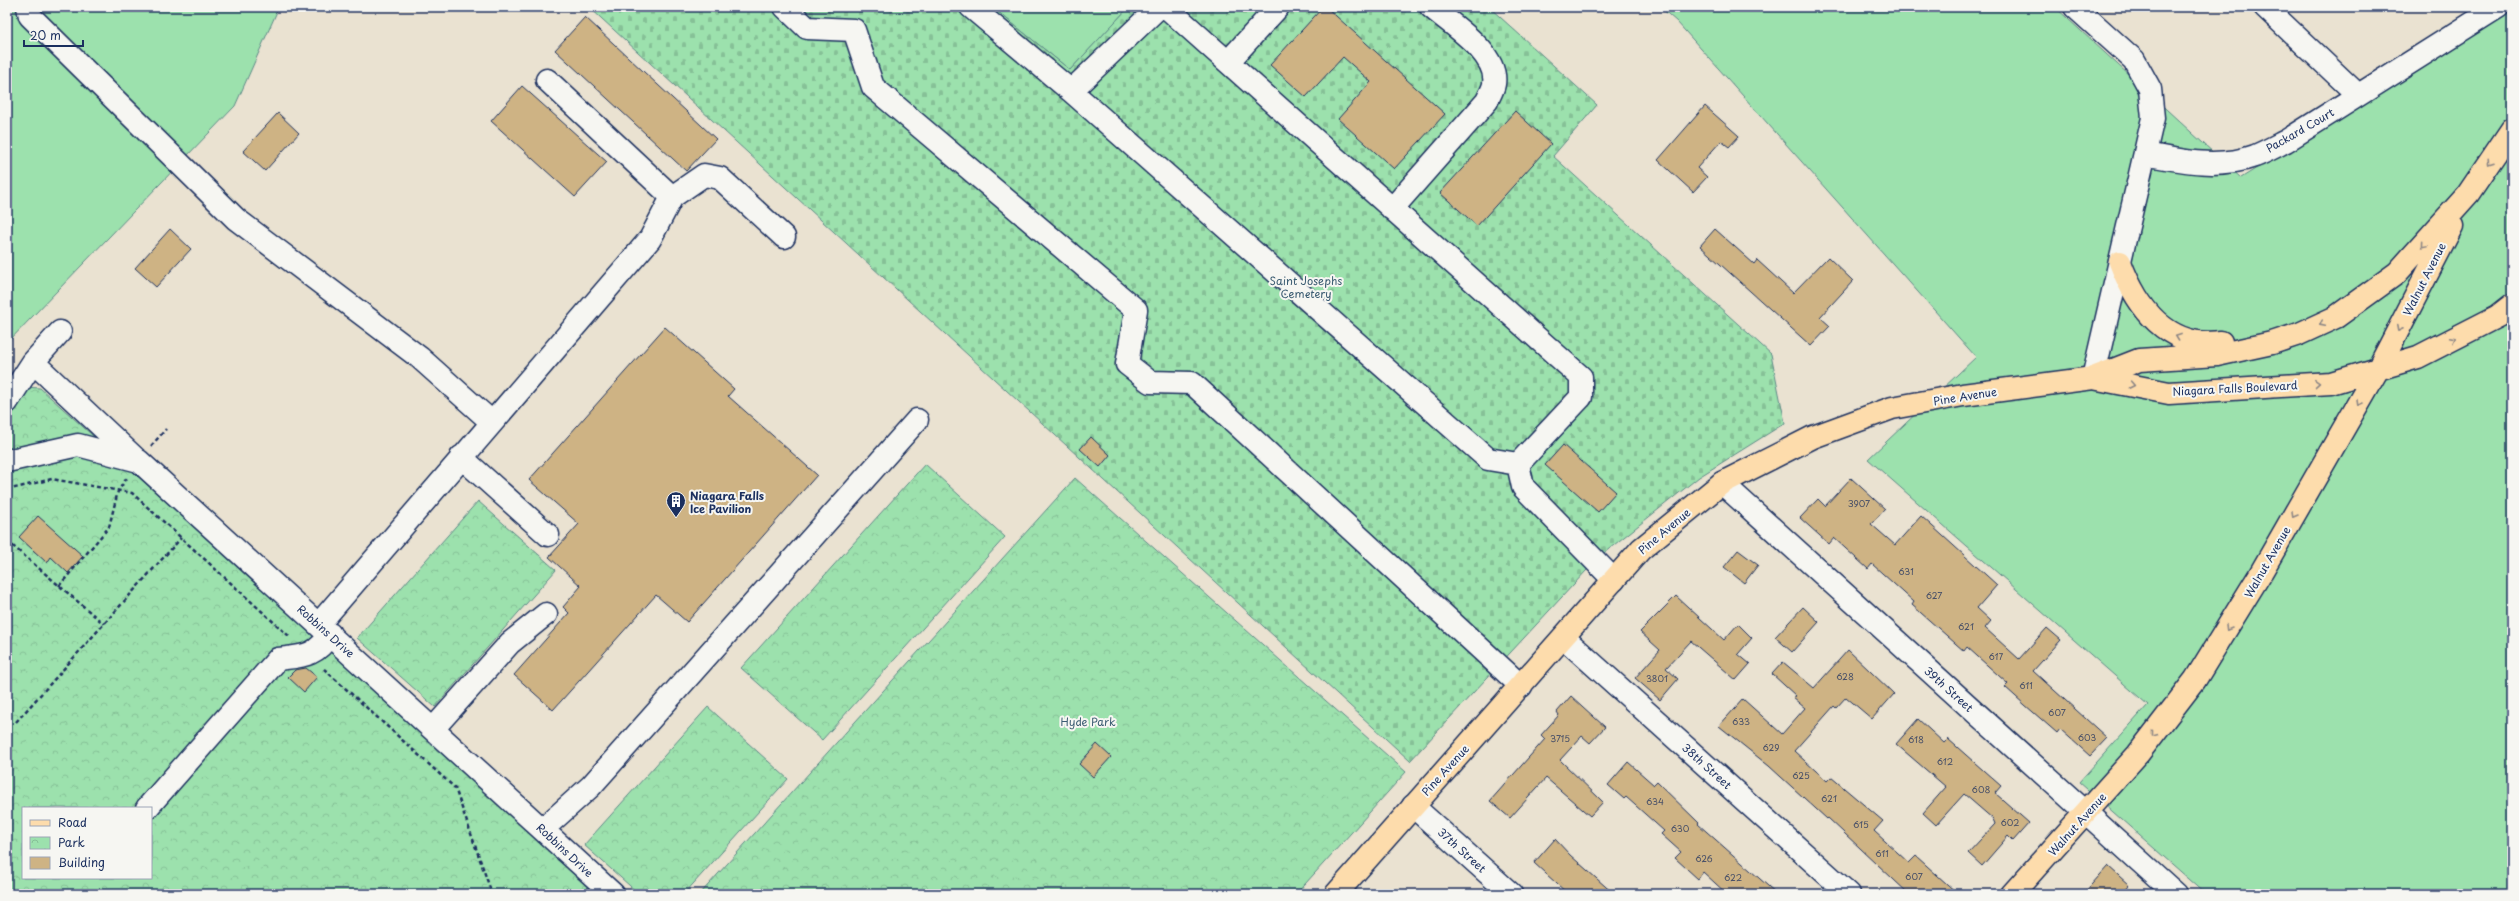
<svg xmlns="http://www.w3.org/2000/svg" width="2519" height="901" font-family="'Playpen Sans',sans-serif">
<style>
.green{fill:#9ce1ad;stroke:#5c8886}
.cemetery{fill:url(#cemetery-stones);stroke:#5c8886}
.park{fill:url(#park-crowns);stroke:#5c8886;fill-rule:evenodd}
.building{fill:#ceb384;stroke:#1b2f5e}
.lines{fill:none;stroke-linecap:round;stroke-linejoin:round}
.minor-casing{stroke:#1b2f5e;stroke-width:25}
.major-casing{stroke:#1b2f5e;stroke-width:25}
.path{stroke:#1b2f5e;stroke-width:2.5;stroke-dasharray:4 3;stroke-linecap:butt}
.minor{stroke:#f6f6f2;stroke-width:22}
.major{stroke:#fddcac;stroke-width:22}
.oneway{stroke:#8c8685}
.labels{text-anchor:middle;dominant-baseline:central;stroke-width:4;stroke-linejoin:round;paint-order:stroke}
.number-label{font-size:9px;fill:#485068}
.street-label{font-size:11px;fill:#1b2f5e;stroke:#f6f6f2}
.park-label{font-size:11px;fill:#3b5c72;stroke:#f6f6f2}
.poi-label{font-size:11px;font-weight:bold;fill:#1b2f5e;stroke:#f6f6f2;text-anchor:start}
</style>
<defs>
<pattern id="cemetery-stones" width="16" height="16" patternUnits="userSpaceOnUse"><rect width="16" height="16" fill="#9ce1ad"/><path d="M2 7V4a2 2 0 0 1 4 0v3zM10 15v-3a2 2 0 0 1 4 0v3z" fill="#86c197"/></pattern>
<pattern id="park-crowns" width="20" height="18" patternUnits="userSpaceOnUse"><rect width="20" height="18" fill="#9ce1ad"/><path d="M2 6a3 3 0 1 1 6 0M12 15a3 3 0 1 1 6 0" fill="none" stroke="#86c197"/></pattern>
</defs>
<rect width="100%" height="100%" fill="#eae2d1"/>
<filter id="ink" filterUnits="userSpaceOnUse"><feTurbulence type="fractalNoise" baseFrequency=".025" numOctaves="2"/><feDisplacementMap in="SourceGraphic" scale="8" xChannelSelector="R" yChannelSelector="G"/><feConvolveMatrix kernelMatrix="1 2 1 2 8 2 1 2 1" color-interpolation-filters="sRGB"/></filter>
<g filter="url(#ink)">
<path class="green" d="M7 7H279L235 106 7 343Z
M992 7H1129L1070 70Z
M1660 7H2055L2241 178 2512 7V894H2206L2079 782 2148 705 1868 459 1976 357 1677 22Z"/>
<path class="cemetery" d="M589 7H992L1070 70 1129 7H1489L1597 105 1553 156 1771 354 1785 423 1699 477 1599 557 1410 761Z"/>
<path class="park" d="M7 386 40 388 600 894H7ZM23 808H151V878H23Z
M925 464 1005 537 822 740 741 668Z
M1075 478 1406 772 1296 894H700Z
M478 501 556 570 435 707 357 638Z
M708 707 788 779 684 894H639L584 845Z"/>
<path class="building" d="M1323 7H1326L1445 114 1394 169 1338 119 1371 82 1343 57 1306 97 1270 65Z
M585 17 716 139 686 171 555 50Z
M522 86 607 162 575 197 491 121Z
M1705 106 1739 136 1729 147 1721 141 1697 168 1707 177 1693 192 1658 160Z
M1515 111 1551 144 1477 226 1440 193Z
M278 113 299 133 265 171 243 151Z
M170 229 191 249 156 287 135 268Z
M1715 229 1754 264 1757 260 1793 293 1828 257 1853 281 1820 317 1830 326 1811 346 1700 246Z
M665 327 734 389 728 396 817 475 687 622 656 595 553 710 514 675 569 613 563 607 581 586 549 557 579 524 529 480Z
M1091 437 1110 455 1100 467 1080 449Z
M1563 445 1616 492 1598 512 1545 465Z
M1851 478 1885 509 1871 524 1895 545 1921 516 1997 585 1977 608 1991 621 1985 628 2019 659 2047 628 2061 640 2033 671 2107 738 2090 756 2060 729 2057 733 2025 705 2005 687 2008 684 1967 647 1964 651 1912 605 1914 602 1872 564 1868 569 1834 538 1829 544 1800 518 1818 499 1825 506Z
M38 516 83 556 68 573 51 557 47 563 19 537Z
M1738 550 1758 565 1744 583 1724 567Z
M1676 596 1724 640 1738 624 1752 638 1738 654 1750 664 1736 680 1691 641 1666 668 1678 679 1660 700 1635 678 1660 650 1640 632Z
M1803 607 1819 622 1792 652 1775 637Z
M1848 650 1894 694 1872 719 1846 697 1836 708 1834 706 1794 751 1827 781 1831 777 1883 821 1874 831 1909 863 1916 856 1958 894H1909L1828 818 1827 819 1769 766 1719 726 1743 699 1782 734 1805 708 1793 698 1796 696 1772 674 1783 662 1814 688Z
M306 668 317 677 304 692 288 677 295 670Z
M1571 696 1605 727 1590 743 1582 736 1560 760 1603 802 1590 816 1546 778 1510 818 1490 801 1545 739 1541 735 1559 715 1557 712Z
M1918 719 1944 743 1948 739 2001 786 1995 793 2029 823 2013 841 2008 836 1982 866 1968 853 1995 824 1993 819 1964 794 1936 825 1923 813 1946 787 1896 744Z
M1097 744 1111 757 1093 777 1079 764Z
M1628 762 1654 785 1657 782 1699 823 1698 824 1777 894H1727L1703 872 1698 879 1675 858 1681 852 1661 834 1664 831 1626 797 1624 799 1608 785Z
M1555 839 1570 855 1614 894H1568L1534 863Z
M2108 866 2129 885 2121 894H2083Z"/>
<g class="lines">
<g class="minor-casing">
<path id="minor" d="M28 7 30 16 236 219 420 358 486 417
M785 7 807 28 854 30 873 87 1136 310 1127 364 1150 382 1192 383 1521 686
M971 7 1071 91
M1159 7 1071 91 1488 459 1518 464
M1166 7 1581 377V397L1518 464
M2075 7 2134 60 2150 89 2153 118 2093 378
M2265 7 2358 95
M1228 62 1278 7
M547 80 672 197
M2145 154C2181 161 2219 169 2255 156 2265 152 2276 146 2286 141L2498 7
M1392 209 1487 101C1489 96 1493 90 1494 84 1499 54 1452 25 1431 7
M33 362 136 459
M7 402 33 362 60 332
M461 457 548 535
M7 461 78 445 139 461 613 894
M1518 464 1523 487 1614 580
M1722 483 2176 894
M319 624 650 239 672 197 704 175 720 178 784 237
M1564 638 1849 894
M433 729 510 643 546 614
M1413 806 1511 894
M147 808 278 659C302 656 316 657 330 634
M543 829 591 786 917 420"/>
</g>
<g class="major-casing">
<path id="major" d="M2120 262C2137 308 2168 349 2221 342
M2093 378 2169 393 2331 383 2418 357 2498 316 2512 305
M1336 894 1641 549 1722 483 1813 437 1892 408 1963 395 2093 378 2139 360 2217 355 2272 343 2299 334 2336 317 2397 273 2468 194 2512 129
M2012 894 2138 754 2195 680 2259 576 2378 369 2452 226"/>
</g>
<path class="path" d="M151 446 166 429
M7 490 52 479 132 493 290 637
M7 541 104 624
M59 586 109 527 118 491 127 478
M324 669 455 788 492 894
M16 722 181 538"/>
<use href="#minor" class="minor"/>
<use href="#major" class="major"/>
</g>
<defs><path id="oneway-chevron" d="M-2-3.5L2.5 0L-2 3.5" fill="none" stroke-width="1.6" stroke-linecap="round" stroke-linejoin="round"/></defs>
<g class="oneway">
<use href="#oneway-chevron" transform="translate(2490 162) rotate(124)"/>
<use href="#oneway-chevron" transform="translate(2424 245) rotate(131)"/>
<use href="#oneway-chevron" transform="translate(2322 324) rotate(154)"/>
<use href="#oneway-chevron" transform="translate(2399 329) rotate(117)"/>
<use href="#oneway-chevron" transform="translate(2178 337) rotate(-160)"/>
<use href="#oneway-chevron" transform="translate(2453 339) rotate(-27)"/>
<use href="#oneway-chevron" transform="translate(2317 383) rotate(-4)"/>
<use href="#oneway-chevron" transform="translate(2132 385) rotate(11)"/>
<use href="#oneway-chevron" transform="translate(2359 403) rotate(120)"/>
<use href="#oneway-chevron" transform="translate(2294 515) rotate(120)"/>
<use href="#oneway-chevron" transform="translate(2228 628) rotate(121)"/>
<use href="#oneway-chevron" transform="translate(2154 734) rotate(128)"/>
</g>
</g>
<defs>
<g id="building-pin" transform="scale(1)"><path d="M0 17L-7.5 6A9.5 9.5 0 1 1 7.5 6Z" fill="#1b2f5e" stroke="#f6f6f2"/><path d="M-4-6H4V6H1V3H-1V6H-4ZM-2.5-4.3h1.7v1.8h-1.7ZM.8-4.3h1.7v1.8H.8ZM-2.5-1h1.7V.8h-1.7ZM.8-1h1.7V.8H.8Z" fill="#fff"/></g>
</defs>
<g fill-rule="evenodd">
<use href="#building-pin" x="676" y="501"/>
</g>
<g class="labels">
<g class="number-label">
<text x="1859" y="503">3907</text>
<text x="1906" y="571">631</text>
<text x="1934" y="595">627</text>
<text x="1966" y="626">621</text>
<text x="1996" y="656">617</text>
<text x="1845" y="676">628</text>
<text x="1657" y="678">3801</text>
<text x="2026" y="685">611</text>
<text x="2057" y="712">607</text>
<text x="1741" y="721">633</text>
<text x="2087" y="737">603</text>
<text x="1560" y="738">3715</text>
<text x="1916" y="739">618</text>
<text x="1771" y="747">629</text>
<text x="1945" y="761">612</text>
<text x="1801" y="775">625</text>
<text x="1981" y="789">608</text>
<text x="1829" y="798">621</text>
<text x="1655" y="801">634</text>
<text x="2010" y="822">602</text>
<text x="1861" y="824">615</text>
<text x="1680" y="828">630</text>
<text x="1882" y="853">611</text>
<text x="1704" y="858">626</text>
<text x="1914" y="876">607</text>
<text x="1733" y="877">622</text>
</g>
<g class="street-label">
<text transform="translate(2300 130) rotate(-30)">Packard Court</text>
<text transform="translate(2424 279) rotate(-63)">Walnut Avenue</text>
<text transform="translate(2235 388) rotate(-3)">Niagara Falls Boulevard</text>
<text transform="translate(1965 396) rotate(-9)">Pine Avenue</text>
<text transform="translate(1664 531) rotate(-40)">Pine Avenue</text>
<text transform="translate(2267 562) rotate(-60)">Walnut Avenue</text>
<text transform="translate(326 631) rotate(42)">Robbins Drive</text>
<text transform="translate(1949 689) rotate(42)">39th Street</text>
<text transform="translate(1707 766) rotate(42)">38th Street</text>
<text transform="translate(1445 770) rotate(-48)">Pine Avenue</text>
<text transform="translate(2077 824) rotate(-48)">Walnut Avenue</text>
<text transform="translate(565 850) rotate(43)">Robbins Drive</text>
<text transform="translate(1462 850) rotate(42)">37th Street</text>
</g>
<g class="park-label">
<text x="1306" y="280">Saint Josephs<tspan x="1306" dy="13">Cemetery</tspan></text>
<text x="1088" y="721">Hyde Park</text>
</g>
<g class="poi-label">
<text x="690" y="495">Niagara Falls<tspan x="690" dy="13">Ice Pavilion</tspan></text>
</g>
</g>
<rect width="2519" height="901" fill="none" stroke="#f6f6f2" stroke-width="24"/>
<rect x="12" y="12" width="2495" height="877" fill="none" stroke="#1b2f5e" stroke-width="1.5" filter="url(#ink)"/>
<rect x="22" y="807" width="130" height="72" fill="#f6f6f2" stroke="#9ea6b7"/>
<rect x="30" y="820" width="20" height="6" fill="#fddcac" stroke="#9ea6b7"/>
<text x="58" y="827" font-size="12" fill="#1b2f5e">Road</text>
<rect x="30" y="837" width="20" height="12" fill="url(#park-crowns)" stroke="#9ea6b7"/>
<text x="58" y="847" font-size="12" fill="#1b2f5e">Park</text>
<rect x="30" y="857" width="20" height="12" fill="#ceb384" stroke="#9ea6b7"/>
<text x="58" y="867" font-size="12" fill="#1b2f5e">Building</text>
<path d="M24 40v6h59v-6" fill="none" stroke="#1b2f5e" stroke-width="2"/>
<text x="30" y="40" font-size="12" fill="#1b2f5e" stroke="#f6f6f2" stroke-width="3" paint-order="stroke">20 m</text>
</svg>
